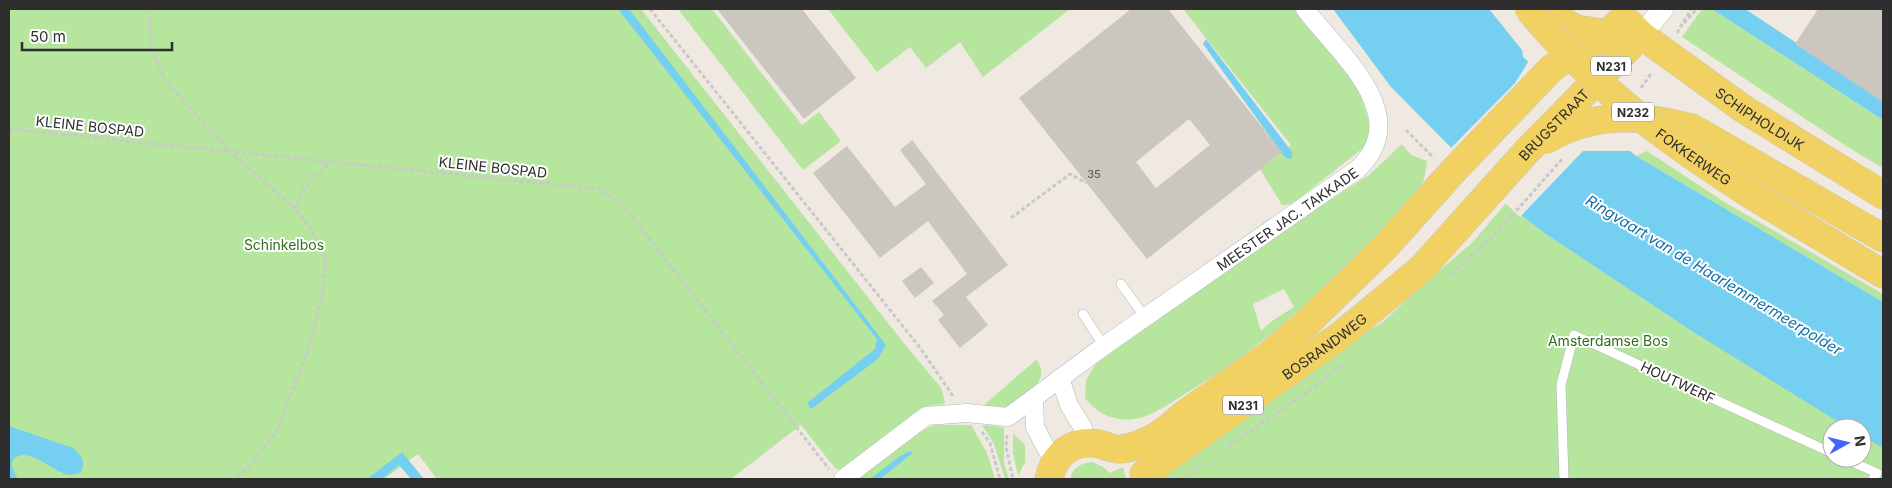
<svg xmlns="http://www.w3.org/2000/svg" width="1892" height="488" font-family="Inter,sans-serif">
<style>
.green{fill:#b6e59e;fill-rule:evenodd}
.water{fill:#75cff0}
.pier{fill:#efe9e1}
.building{fill:#cbc7bf;fill-rule:evenodd}
.lines{fill:none;stroke-linecap:round;stroke-linejoin:round}
.service-casing{stroke:#b4b7c1;stroke-width:10}
.minor-casing{stroke:#b4b7c1;stroke-width:19}
.tertiary-casing{stroke:#b4b7c1;stroke-width:22}
.primary-casing{stroke:#c9c9c9;stroke-width:29}
.path{stroke:#c9c9c9;stroke-width:3;stroke-dasharray:4 2.5;stroke-linecap:butt}
.service{stroke:#fff;stroke-width:9}
.minor{stroke:#fff;stroke-width:18}
.tertiary{stroke:#fff;stroke-width:21}
.primary{stroke:#f2d163;stroke-width:28}
.primary-bridge-casing{stroke:#c9c9c9;stroke-width:29;stroke-linecap:butt}
.primary-bridge{stroke:#f2d163;stroke-width:28}
.labels{text-anchor:middle;dominant-baseline:central;stroke-width:4;stroke-linejoin:round;paint-order:stroke}
.number-label{font-size:11px;fill:#555452}
.shield{fill:#fff;stroke:#6d6d6d;stroke-width:1}
.shield-label{font-size:12px;font-weight:bold;fill:#2e2e2e}
.street-label{font-size:14px;fill:#2e2e2e;stroke:#fff}
.park-label{font-size:14px;fill:#2c6e1b;stroke:#fff}
.water-label{font-size:15px;font-style:italic;fill:#0d6fa3;stroke:#fff}
</style>
<rect width="100%" height="100%" fill="#efe9e1"/>
<path class="green" d="M9 9H641L899 337 942 389 945 404 927 406 846 471 844 469 839 470 835 468 801 425 731 479H437L418 454 384 479H9Z
M678 9H712L802 125 819 112 841 141 803 170Z
M828 9H1070L983 77 960 42 926 68 910 47 877 72Z
M1183 9H1297L1359 89 1370 125 1367 145 1292 204 1282 205 1260 169 1291 145Z
M1702 9H1712L1883 120V168L1846 146 1682 37Z
M1402 144 1411 155 1427 161C1426 168 1425 180 1421 186 1413 199 1399 209 1390 220 1326 290 1269 342 1188 392 1173 401 1152 417 1134 419 1115 422 1096 413 1085 398L1086 380 1095 365 1216 272 1369 175ZM1284 289 1294 307 1272 321 1261 331 1253 304Z
M1647 151 1726 203 1883 294V302L1636 156Z
M1506 203 1883 345V479H1137L1153 472 1384 321 1427 281 1472 243ZM1832 428H1862V458H1832Z
M1036 360C1054 380 1023 396 1009 407L983 406Z
M934 425H971L987 453 995 479H855L917 433Z
M982 425 1004 427V463L1009 479H1005L994 444Z
M1013 433 1025 445V462L1018 476 1013 453Z
M1092 462 1103 467 1110 473 1123 467 1126 479H1070C1073 468 1080 463 1092 462Z"/>
<path class="water" d="M618 9H629L886 345 878 359 811 409 807 403 875 349 877 339Z
M1333 9H1489L1522 50 1523 57 1636 156 1883 302V448L1862 436V428H1848L1695 333 1543 232 1506 203 1391 87Z
M1712 9H1745L1883 100V120Z
M1206 39 1292 152V158L1288 159 1284 156 1203 44Z
M9 426 73 448C81 455 87 462 80 473 77 473 72 475 69 475 55 473 29 446 15 458 8 463 15 474 18 479H9Z
M910 451 913 453 880 479H870L900 456Z
M402 452 424 479H411L399 465 382 479H367Z"/>
<path class="pier" d="M1530 59 1634 151H1583L1520 217 1449 150 1515 83Z"/>
<path class="building" d="M717 9H802L856 78 804 119Z
M1131 9H1168L1282 152 1147 259 1019 98ZM1189 119 1210 145 1156 188 1136 162Z
M1818 9H1883V102L1795 44Z
M912 140 1008 265 966 297 988 325 960 348 938 320 944 315 932 301 967 274 928 221 880 258 813 173 847 146 895 207 926 184 900 150Z
M921 267 934 283 915 298 902 281Z"/>
<g class="lines">
<g class="service-casing">
<path id="service" d="M1121 284 1145 317
M1083 314 1104 346
M1843 458 1877 473 1873 479
M1564 479 1561 385 1574 335 1832 453"/>
</g>
<g class="minor-casing">
<g id="minor">
<path d="M1060 378 1069 405 1083 428"/>
<path d="M1034 399 1035 427 1047 450"/>
<path id="s1" d="M843 479 926 416 967 413 1008 417 1104 346 1358 169C1415 114 1338 53 1305 9"/>
</g>
</g>
<g class="tertiary-casing">
<path id="tertiary" d="M1641 35 1663 9"/>
</g>
<g class="primary-casing">
<g id="primary">
<path d="M1553 15 1576 29 1617 35"/>
<path id="s2" d="M1628 22 1641 35 1745 110 1883 195"/>
<path d="M1547 139C1595 112 1640 114 1692 128L1883 238"/>
<path d="M1753 196 1883 274"/>
<path id="s3" d="M1144 474 1341 335 1421 269 1528 150 1641 35"/>
<path d="M1049 479C1054 454 1073 439 1099 444 1107 446 1114 450 1122 449 1144 446 1166 432 1182 416L1270 354 1307 323 1385 247 1456 168 1551 69C1574 50 1603 42 1623 18"/>
</g>
</g>
<path class="path" d="M149 9 151 47 165 81 230 151 295 209 312 230 326 260 323 292 308 351 277 430 250 466 235 479
M650 9 921 349 953 396
M1684 23 1697 9
M1677 33 1691 9
M1641 88 1652 72
M9 129 599 189 621 203 829 469
M1406 130 1434 158
M295 209 304 188 329 163
M1011 218 1070 174 1086 183
M1451 274 1495 235 1563 158
M982 432 990 443 1000 479
M1007 435 1006 447 1013 479
M1228 446 1309 391 1345 363
M1186 479 1202 464"/>
<use href="#service" class="service"/>
<use href="#minor" class="minor"/>
<use href="#tertiary" class="tertiary"/>
<use href="#primary" class="primary"/>
<g class="primary-bridge-casing">
<g id="primary-bridge">
<path id="s4" d="M1529 9C1591 86 1670 143 1753 196"/>
</g>
</g>
<use href="#primary-bridge" class="primary-bridge"/>
</g>
<g class="labels">
<g class="number-label">
<text x="1094" y="174">35</text>
</g>
<g class="shield">
<rect x="1591" y="56.5" width="40" height="19" rx="4"/>
<rect x="1612" y="102.5" width="42" height="19" rx="4"/>
<rect x="1223" y="395.5" width="40" height="19" rx="4"/>
</g>
<g class="shield-label">
<text x="1611" y="66">N231</text>
<text x="1633" y="112">N232</text>
<text x="1243" y="405">N231</text>
</g>
<g class="street-label">
<text stroke="none"><textPath href="#s2" startOffset="164">SCHIPHOLDIJK</textPath></text>
<text stroke="none"><textPath href="#s3" startOffset="541">BRUGSTRAAT</textPath></text>
<text transform="translate(90 126) rotate(6)">KLEINE BOSPAD</text>
<text stroke="none"><textPath href="#s4" startOffset="222">FOKKERWEG</textPath></text>
<text transform="translate(493 167) rotate(6)">KLEINE BOSPAD</text>
<text stroke="none"><textPath href="#s1" startOffset="529">MEESTER JAC. TAKKADE</textPath></text>
<text stroke="none"><textPath href="#s3" startOffset="221">BOSRANDWEG</textPath></text>
<text transform="translate(1678 382) rotate(25)">HOUTWERF</text>
</g>
<g class="park-label">
<text x="284" y="244">Schinkelbos</text>
<text x="1608" y="340">Amsterdamse Bos</text>
</g>
<g class="water-label">
<text transform="translate(1714 275) rotate(31)">Ringvaart van de Haarlemmermeerpolder</text>
</g>
</g>
<rect width="1892" height="488" fill="none" stroke="#2e2e2e" stroke-width="20"/>
<g transform="translate(1847 443) rotate(82)"><circle r="24" fill="#ffffff" stroke="#ababab"/>
<path d="M0-4L9 19L0 12L-9 19Z" fill="#4264fb"/>
<text y="-8" font-size="14" font-weight="bold" text-anchor="middle" fill="#2e2e2e">N</text>
</g>
<path d="M22 42v8h150v-8" fill="none" stroke="#2e2e2e" stroke-width="2.5"/>
<text x="30" y="42" font-size="15" fill="#2e2e2e" stroke="#ffffff" stroke-width="4" paint-order="stroke">50 m</text>
</svg>
